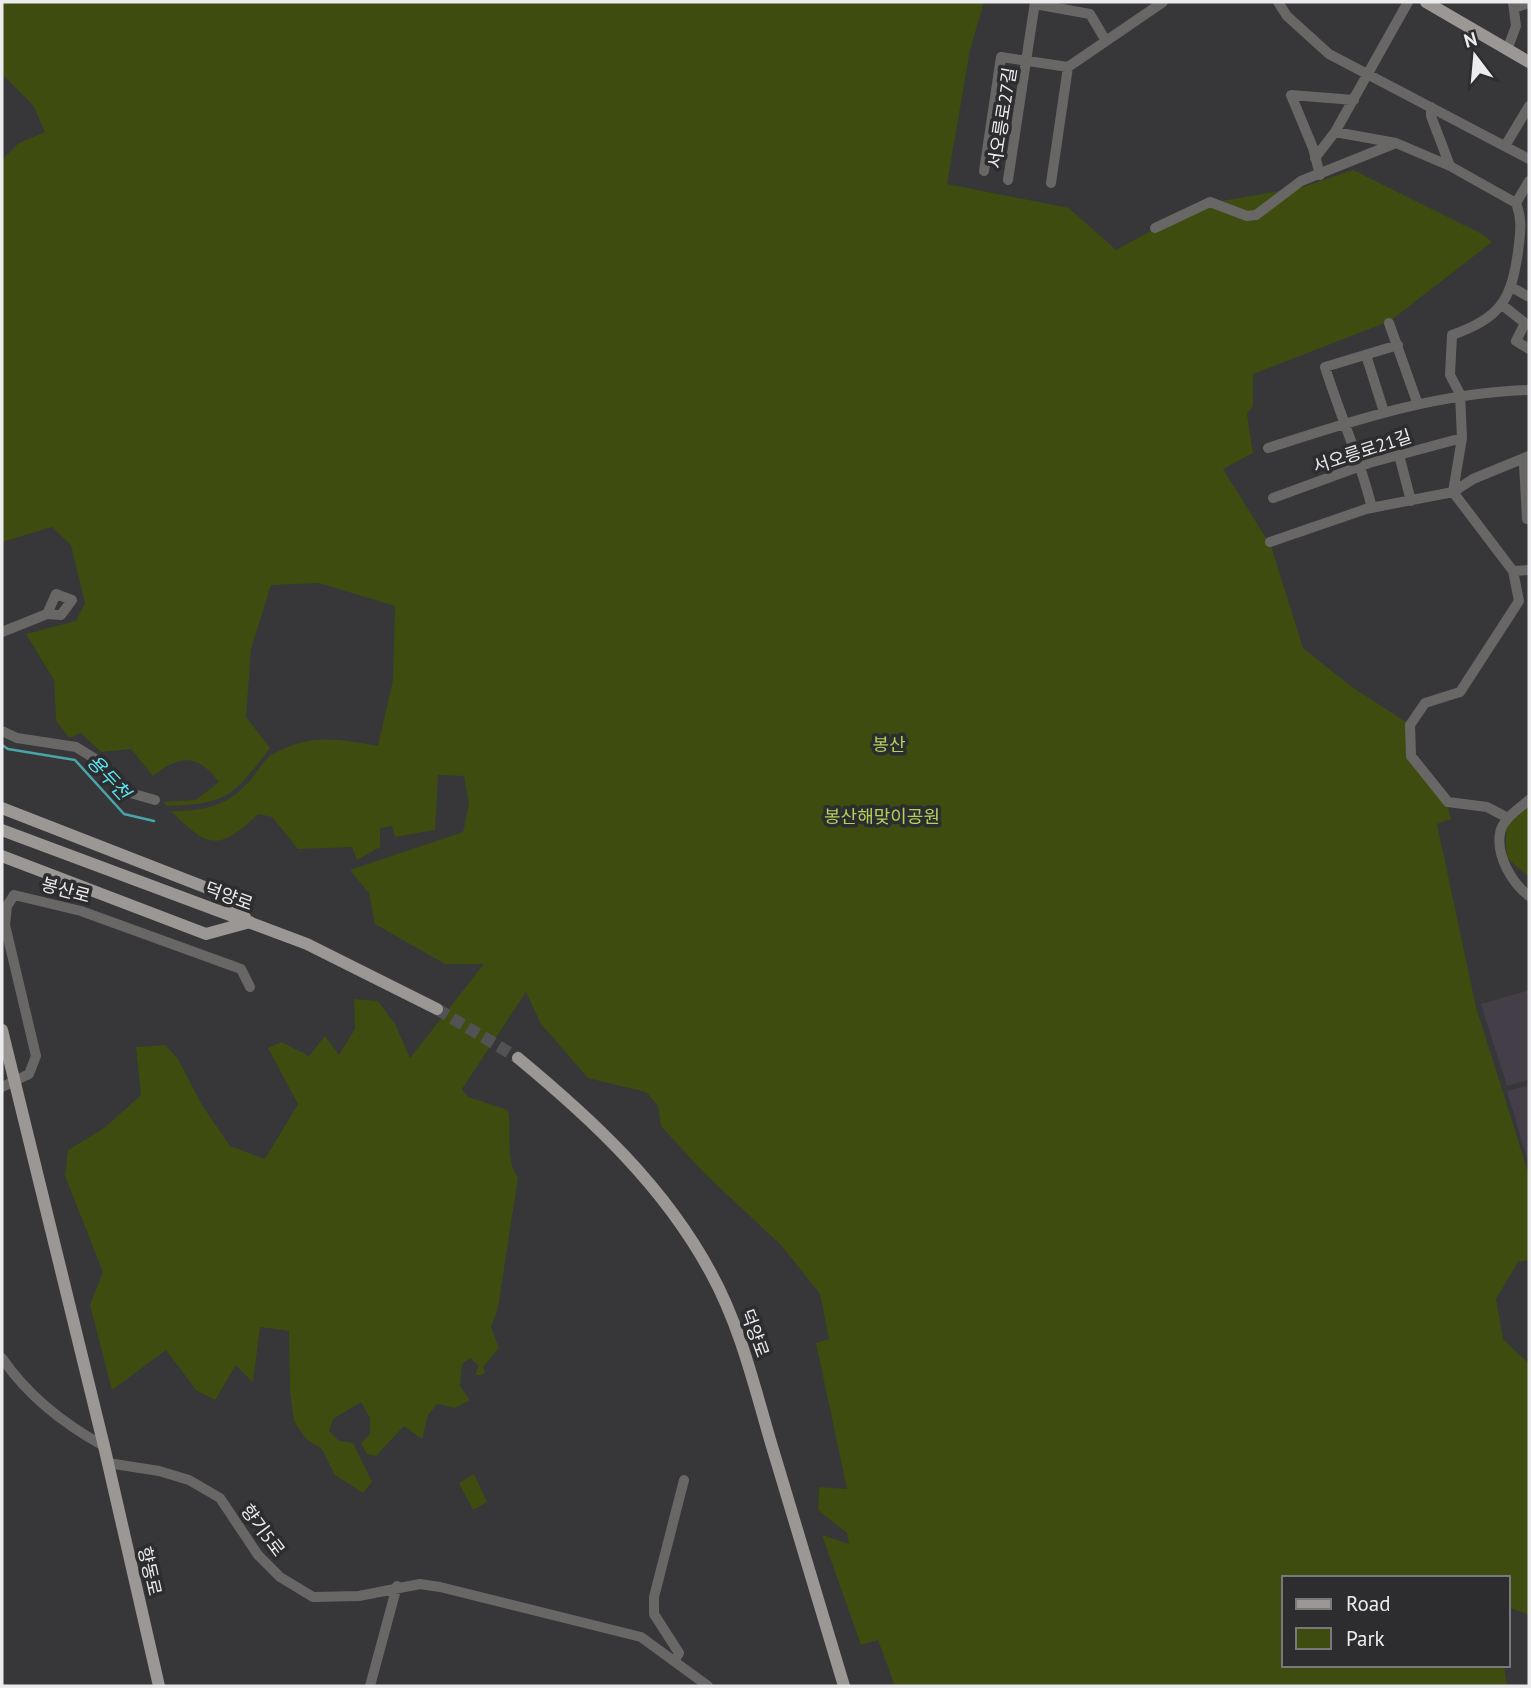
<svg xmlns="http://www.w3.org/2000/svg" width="1531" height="1688" font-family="'PT Sans','Noto Sans KR',sans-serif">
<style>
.built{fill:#433e47}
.green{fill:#3e4c10}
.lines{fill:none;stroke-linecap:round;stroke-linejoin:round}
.stream{stroke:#4aa4a8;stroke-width:2.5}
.major-tunnel{stroke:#525154;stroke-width:12;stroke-dasharray:12 6;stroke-linecap:butt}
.minor{stroke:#696766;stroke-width:10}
.major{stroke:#9a9794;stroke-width:12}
.labels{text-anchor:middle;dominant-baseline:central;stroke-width:7;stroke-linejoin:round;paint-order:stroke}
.street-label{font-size:18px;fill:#ecebed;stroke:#2d2c2f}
.park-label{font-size:18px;fill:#b3d15b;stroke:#2d2c2f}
.water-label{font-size:19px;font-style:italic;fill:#5ce7ee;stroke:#2d2c2f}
</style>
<rect width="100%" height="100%" fill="#373639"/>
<path class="built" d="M1529 990V1080L1507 1086 1481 1004Z
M1529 1085V1165L1507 1091Z"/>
<path class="green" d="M2 2H984L970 50 947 184 1069 208 1116 250 1199 205 1303 187 1353 170 1482 234 1492 242 1390 321 1253 374V406L1247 414 1253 453 1223 469 1271 546 1303 648 1352 687 1406 722 1408 760 1448 807 1451 819 1437 824 1476 1007 1529 1175V1260L1518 1262 1496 1299 1503 1339 1529 1364V1615L1508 1607V1578H1284V1665H1504L1507 1686H895L878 1640 861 1645 822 1535 849 1544 847 1533 818 1510 819 1487 847 1489 816 1343 829 1339 820 1294 781 1245 706 1175 661 1126 658 1106 646 1092 588 1078 541 1024 526 992 462 1089 468 1097 508 1110C512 1131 505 1161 518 1177L498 1308 491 1327 499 1348 483 1367 485 1372 482 1375H475L479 1366 470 1358 462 1364 460 1386 470 1400 455 1408 437 1404 428 1415 422 1439 404 1426 376 1456 367 1454 361 1443 370 1434V1418L361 1402 333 1419 329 1431 339 1441 353 1443 372 1482 363 1493 335 1475 322 1449 306 1439 294 1421 290 1391 289 1331 260 1327 253 1382 236 1365 215 1400 196 1390 166 1350 112 1390 90 1305 103 1272 65 1176 68 1150 103 1129 141 1095 136 1047 165 1045 178 1059 202 1105 230 1146 265 1159 298 1104 268 1048 281 1042 309 1056 325 1036 339 1055 355 1029 354 999 378 1001 395 1024 410 1058 484 964H445L375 924 369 893 350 870 463 832 469 804 464 776 438 775 435 830 395 837 392 826 380 828V847L357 860 352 847 298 849 272 817 258 814C218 852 208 848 171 811 205 811 230 806 252 778 258 771 265 758 273 754 311 733 338 739 378 746L393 680 395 606 319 583 271 585 251 649 246 717 270 748C233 796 229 804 167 806L163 802 196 800 219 782C197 753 179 755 153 776L131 749 101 752 81 733 69 738 56 720 54 680 26 634 76 621 85 603 71 545 52 527 2 542V160L19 143 45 132 33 105 2 74Z
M1529 800V877L1507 858C1504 826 1505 821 1529 800Z
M474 1474 487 1502 473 1510 459 1483Z"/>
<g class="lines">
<path class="stream" d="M2 745 8 749 75 760 124 814 154 821"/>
<path class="major-tunnel" d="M437 1009 518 1058"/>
<path class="minor" d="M1278 2 1287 16 1329 54 1529 159
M1035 4 1090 14 1106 41
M1514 8 1529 3
M1507 50 1516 26 1513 2
M1431 107V116L1450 166
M1335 132 1396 143 1450 166 1516 203C1523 221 1520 234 1518 252 1511 301 1500 318 1452 335L1450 375 1460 394 1462 438 1453 492 1513 571 1519 601 1460 692 1425 703 1410 725 1411 756 1448 802 1487 807 1508 818
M1505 146 1529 106
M1315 158 1335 132 1408 2
M984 171 1001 57 1068 67
M1320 175 1313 148 1291 95 1354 100
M1008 180 1035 2
M1051 183 1068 67 1163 2
M1516 203 1529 181
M1155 228 1210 202 1247 216 1256 215 1301 181 1396 143
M1513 288 1529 297
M1501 304 1525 323 1516 341 1529 349
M1389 323 1417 402
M1366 355 1384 412
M1268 448C1356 420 1436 393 1529 390
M1399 455 1411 501
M1529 456 1524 464 1527 519 1529 518
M1273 498 1369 463 1462 438
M1372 508C1360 459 1340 415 1325 367L1398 345
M1270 542 1366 509 1453 492 1473 479 1529 456
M1513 571 1529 570
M2 632 47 614 61 615 72 600 56 594 47 614
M2 731 17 738 76 747 97 760 127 792 155 800
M1529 800C1520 808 1502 819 1500 833 1496 856 1512 883 1529 896
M2 1087 29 1074 36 1056 5 925 7 906 14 895 81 911 241 969 250 987
M2 1358C28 1396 64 1424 104 1446
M108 1463 159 1471 189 1480 220 1498 258 1555 280 1577 313 1597 359 1596 420 1584 440 1587 641 1637 708 1686
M674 1661 679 1653 654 1614V1597L684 1480
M370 1686 397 1586"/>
<path class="major" d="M1426 2 1529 62
M2 808 220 893 245 917
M2 830 307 944 437 1009
M2 856 206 934 250 922
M2 1030 104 1446 159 1686
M518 1058C593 1120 664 1186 711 1273 740 1326 754 1385 771 1443 795 1524 820 1605 844 1686"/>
</g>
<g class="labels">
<g class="street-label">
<text transform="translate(1002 118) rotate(-81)">서오릉로27길</text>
<text transform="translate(1362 451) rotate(-18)">서오릉로21길</text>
<text transform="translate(66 890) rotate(15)">봉산로</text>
<text transform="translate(229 896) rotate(20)">덕양로</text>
<text transform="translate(755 1333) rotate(70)">덕양로</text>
<text transform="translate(263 1530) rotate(53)">향기5로</text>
<text transform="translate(150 1571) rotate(77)">향동로</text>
</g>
<g class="park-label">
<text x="889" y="744">봉산</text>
<text x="882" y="816">봉산해맞이공원</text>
</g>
<g class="water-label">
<text transform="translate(109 777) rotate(47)">용두천</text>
</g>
</g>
<rect width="1531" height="1688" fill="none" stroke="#ecebed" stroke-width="7"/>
<rect x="1282" y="1576" width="228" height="91" fill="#2d2c2f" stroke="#79787b" stroke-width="2"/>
<rect x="1296" y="1599" width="35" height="10" fill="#9a9794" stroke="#79787b" stroke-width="2"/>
<text x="1346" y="1611" font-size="21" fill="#ecebed">Road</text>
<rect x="1296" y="1628" width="35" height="21" fill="#3e4c10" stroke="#79787b" stroke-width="2"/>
<text x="1346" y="1646" font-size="21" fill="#ecebed">Park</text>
<g transform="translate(1475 56) rotate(344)" stroke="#2d2c2f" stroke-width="5" paint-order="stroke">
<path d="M0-5L12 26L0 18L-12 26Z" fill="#ecebed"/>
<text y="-10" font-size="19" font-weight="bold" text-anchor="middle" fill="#ecebed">N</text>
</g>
</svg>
